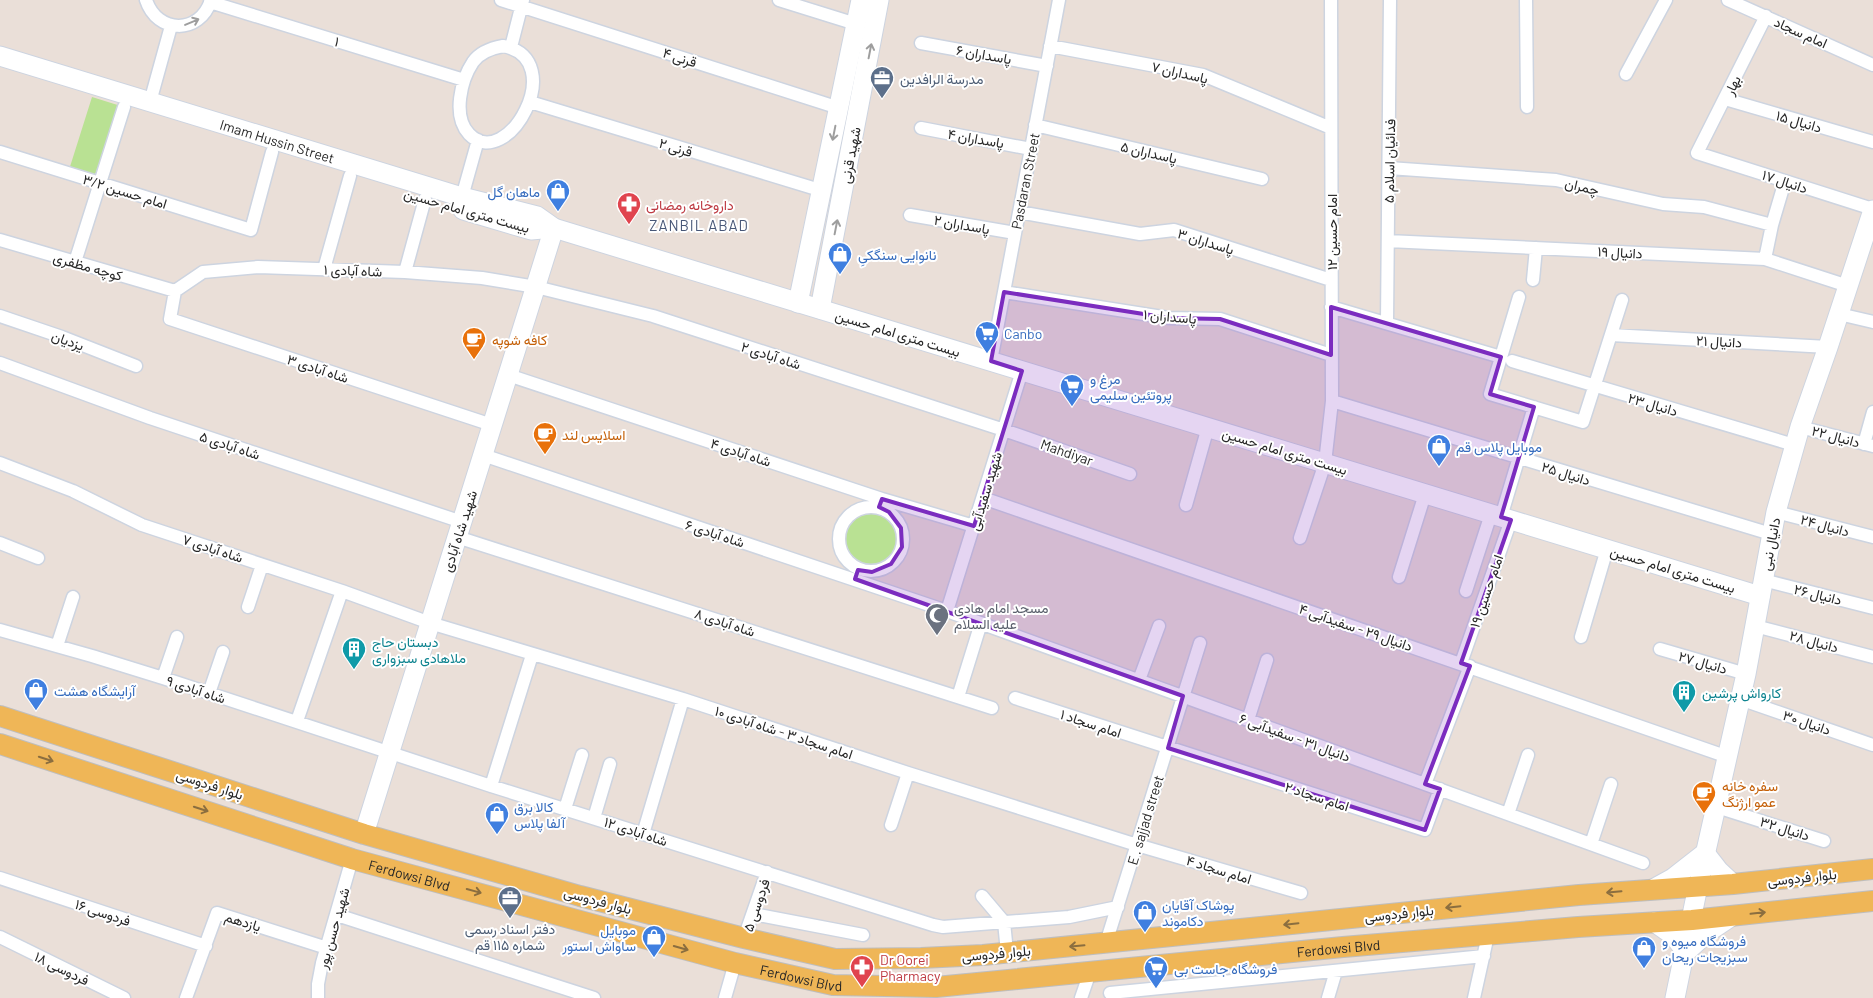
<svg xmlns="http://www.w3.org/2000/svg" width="1873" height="998" font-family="Barlow,Vazirmatn,sans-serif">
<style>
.green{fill:#b9e193}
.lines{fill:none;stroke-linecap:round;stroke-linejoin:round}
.street-casing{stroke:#cdd4e0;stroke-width:15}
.secondary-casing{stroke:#cdd4e0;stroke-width:21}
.primary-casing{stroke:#bebebe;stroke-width:22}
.street{stroke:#fff;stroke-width:12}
.secondary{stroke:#fff;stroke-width:19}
.primary{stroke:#efb657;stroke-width:20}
.oneway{stroke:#9e9e9e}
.oneway2{stroke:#8b6e3f}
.marked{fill:#7b2cbf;fill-opacity:0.2;stroke:#7b2cbf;stroke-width:4;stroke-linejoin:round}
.labels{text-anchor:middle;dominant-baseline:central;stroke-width:4;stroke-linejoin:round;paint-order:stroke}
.street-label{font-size:14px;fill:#272727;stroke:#fff}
.service-label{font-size:14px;fill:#4e5e75;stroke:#fff;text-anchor:start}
.shop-label{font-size:14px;fill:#366cbe;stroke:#fff;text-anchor:start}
.health-label{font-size:14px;fill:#be3a42;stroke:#fff;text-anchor:start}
.food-label{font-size:14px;fill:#c56008;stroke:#fff;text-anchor:start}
.worship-label{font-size:14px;fill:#5b616d;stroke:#fff;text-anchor:start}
.culture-label{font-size:14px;fill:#0d838f;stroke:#fff;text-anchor:start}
.neighbourhood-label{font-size:15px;letter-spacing:1px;fill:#485777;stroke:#fff}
</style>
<rect width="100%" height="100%" fill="#eadfd8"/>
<path class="green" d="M92 97 124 107 99 182 68 173Z
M842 539a28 28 0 1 1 56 0a28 28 0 1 1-56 0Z"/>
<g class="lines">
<g class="street-casing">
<path id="street" d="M146 0C157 34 200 35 211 0
M501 0 839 108
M779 0 856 24
M1526 0 1527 107
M1728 0 1873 65
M210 2 464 80
M1766 16 1697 153 1873 209
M921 43 1047 66
M503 46C571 59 507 174 469 134 452 116 461 80 473 62 480 52 492 48 503 46Z
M1050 46 1203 75 1331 128
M511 47 523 0
M1626 74 1666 0
M1725 99 1873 142
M150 102 171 26
M530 102 823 191
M1035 125 1262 179
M921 128 1031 149
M0 152 251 230 272 152
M1389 168 1556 180 1663 204 1704 207 1772 225
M462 197 478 140
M1019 212 1140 234 1174 230 1331 280
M910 215 1015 233
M0 240 175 291
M1388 241 1765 259 1848 286
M1765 259 1772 225 1785 181
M75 262 124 107
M324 269 350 176
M405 272 425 199
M1533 280 1536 248
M175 291 203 272 258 267 405 272 482 278 536 287 653 316 1004 430 1130 474
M175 291 170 319 492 425
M1004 292 1169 318 1220 319 1331 355
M1519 297 1490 394 1583 422 1622 300
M1331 307 1501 357
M1839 314 1873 322
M0 316 62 337 136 366
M1387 322 1390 0
M1611 335 1828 347
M991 361 1059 0
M1512 361 1794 445
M0 363 150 418 462 522
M508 375 882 499 974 526
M1332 401 1771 534
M1800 427 1873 446
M1864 444 1873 412
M483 455 947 611 1643 863
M0 463 73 491 142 525 342 591 430 623 683 699 908 773 1137 845 1301 893
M983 498 1728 757
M1186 505 1208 427
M839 539a32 32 0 1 1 64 0a32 32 0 1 1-64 0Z
M1776 512 1873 537
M1501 517 1534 407
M457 537 992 708
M1300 538 1325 463 1332 401 1331 0
M0 543 38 558
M1399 577 1425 494
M1763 580 1873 608
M1466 591 1491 514
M248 607 262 565
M947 611 1022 371
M1755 626 1873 657
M0 630 92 656 163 678 491 786 933 925 943 927 1069 917 1118 907
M1581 637 1607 549
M57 646 73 597
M1660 649 1746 674
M1461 663 1511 520
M163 678 177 637
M1139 680 1159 626
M209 693 223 652
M958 697 981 623
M1015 698 1425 830 1440 789
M1740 699 1873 745
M1248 720 1267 660
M297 721 342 591
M1425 784 1470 666
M491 786 532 655
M1717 807 1824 841
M565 809 582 755
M1508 814 1528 755
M594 818 610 764
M891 825 908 773
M643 834 683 699
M1591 844 1611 784
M0 878 206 946
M982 896 1004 922 1007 952
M753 914 863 935
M337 915 594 998
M0 937 124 998
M744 938 767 872
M1106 943 1200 643
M1110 993 1484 956
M186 998 217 913 327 948
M318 998V984L322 963 352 859
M725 998 735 963
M1081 998 1090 972
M1328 998 1336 971
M1474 998 1488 935"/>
</g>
<g class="secondary-casing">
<g id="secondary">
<path id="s1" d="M0 56 462 197 537 216 554 228 1760 596"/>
<path d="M463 210 531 230 554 228"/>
<path d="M798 303 861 0"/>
<path d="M820 309 879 0"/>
<path d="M364 834 554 228"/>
<path d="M1653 889 1673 878 1705 853 1719 871 1733 884"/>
<path d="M1654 922 1674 936 1686 952 1708 932 1732 916"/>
<path d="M1675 998 1698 886 1746 674 1776 512 1800 427 1828 347 1873 210"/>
</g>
</g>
<g class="primary-casing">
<g id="primary">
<path d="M0 716 364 834 580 896 744 938 835 959 921 958 983 955 1579 895 1733 884 1873 869"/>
<path id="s2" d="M0 744 352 859 735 963 833 985 936 987 1343 947 1578 927 1692 920 1873 901"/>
</g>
</g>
<use href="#street" class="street"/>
<use href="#secondary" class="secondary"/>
<use href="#primary" class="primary"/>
</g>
<defs><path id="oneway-shaft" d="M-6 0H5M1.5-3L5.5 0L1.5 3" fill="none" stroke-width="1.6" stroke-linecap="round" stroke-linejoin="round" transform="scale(1.25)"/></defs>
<g class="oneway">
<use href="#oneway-shaft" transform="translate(192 22) rotate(-23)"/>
<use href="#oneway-shaft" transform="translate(870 51) rotate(-79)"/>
<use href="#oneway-shaft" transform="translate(834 133) rotate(101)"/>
<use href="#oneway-shaft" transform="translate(836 227) rotate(-79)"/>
</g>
<g class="oneway2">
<use href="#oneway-shaft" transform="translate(46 759) rotate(18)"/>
<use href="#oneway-shaft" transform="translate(201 809) rotate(18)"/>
<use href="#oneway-shaft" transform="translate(474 891) rotate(15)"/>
<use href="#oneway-shaft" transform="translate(1614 892) rotate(175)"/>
<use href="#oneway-shaft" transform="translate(1453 907) rotate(174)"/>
<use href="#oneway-shaft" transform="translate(1758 913) rotate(-6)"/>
<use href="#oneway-shaft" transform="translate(1291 924) rotate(174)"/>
<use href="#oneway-shaft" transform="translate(1077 946) rotate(175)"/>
<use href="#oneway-shaft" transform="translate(681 948) rotate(16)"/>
</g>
<path class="marked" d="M1004 292 1169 318 1220 319 1331 355V307L1501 357 1490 394 1534 407 1501 517 1511 520 1461 663 1470 666 1425 784 1440 789 1425 830 1168 748 1183 696 855 579 858 570 872 572 891 564 902 547 901 528 889 512 879 507 882 499 974 526 1022 371 991 361Z"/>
<defs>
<g id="office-pin" transform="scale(1.25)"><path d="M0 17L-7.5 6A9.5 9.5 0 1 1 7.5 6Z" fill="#5c6f8a" stroke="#fff"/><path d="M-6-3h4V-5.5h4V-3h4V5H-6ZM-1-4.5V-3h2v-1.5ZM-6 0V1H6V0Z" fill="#fff"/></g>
<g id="shop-pin" transform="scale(1.25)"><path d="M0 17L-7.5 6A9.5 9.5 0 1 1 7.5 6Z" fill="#3f7fe0" stroke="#fff"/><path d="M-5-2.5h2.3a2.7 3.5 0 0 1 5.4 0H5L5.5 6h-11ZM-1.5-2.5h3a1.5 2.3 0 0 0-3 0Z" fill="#fff"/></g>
<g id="pharmacy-pin" transform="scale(1.25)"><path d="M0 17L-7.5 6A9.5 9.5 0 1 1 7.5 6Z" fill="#e0444e" stroke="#fff"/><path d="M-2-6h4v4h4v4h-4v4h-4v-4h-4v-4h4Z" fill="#fff"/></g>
<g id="supermarket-pin" transform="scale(1.25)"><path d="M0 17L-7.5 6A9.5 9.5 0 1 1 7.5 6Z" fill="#3f7fe0" stroke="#fff"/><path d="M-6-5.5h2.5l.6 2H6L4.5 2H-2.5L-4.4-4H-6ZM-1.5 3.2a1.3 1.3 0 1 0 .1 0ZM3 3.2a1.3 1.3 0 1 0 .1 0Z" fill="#fff"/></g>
<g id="cafe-pin" transform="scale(1.25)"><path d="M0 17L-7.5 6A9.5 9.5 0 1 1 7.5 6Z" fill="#e8710a" stroke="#fff"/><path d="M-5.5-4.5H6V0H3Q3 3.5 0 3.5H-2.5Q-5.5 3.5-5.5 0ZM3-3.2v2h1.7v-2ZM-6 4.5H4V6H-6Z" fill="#fff"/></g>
<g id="mosque-pin" transform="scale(1.25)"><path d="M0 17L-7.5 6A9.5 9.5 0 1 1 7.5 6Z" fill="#6b7280" stroke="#fff"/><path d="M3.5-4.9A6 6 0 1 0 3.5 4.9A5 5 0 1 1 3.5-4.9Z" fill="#fff"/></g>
<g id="building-pin" transform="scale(1.25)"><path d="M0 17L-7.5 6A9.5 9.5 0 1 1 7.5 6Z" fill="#0f9aa8" stroke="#fff"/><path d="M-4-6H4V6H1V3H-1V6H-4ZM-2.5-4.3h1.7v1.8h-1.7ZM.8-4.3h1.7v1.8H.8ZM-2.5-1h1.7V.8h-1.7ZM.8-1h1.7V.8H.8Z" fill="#fff"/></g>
</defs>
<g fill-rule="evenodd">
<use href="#office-pin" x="882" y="78"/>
<use href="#shop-pin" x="558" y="191"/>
<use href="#pharmacy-pin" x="629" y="204"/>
<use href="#shop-pin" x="840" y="254"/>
<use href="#supermarket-pin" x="987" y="333"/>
<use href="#cafe-pin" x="474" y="339"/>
<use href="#supermarket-pin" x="1072" y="386"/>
<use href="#cafe-pin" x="545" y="434"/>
<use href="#shop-pin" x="1439" y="446"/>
<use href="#mosque-pin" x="937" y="615"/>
<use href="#building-pin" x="354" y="649"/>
<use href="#shop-pin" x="36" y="690"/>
<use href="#building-pin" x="1684" y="692"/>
<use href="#cafe-pin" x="1704" y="793"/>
<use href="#shop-pin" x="497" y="814"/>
<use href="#office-pin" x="510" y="898"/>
<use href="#shop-pin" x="1145" y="912"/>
<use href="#shop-pin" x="654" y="937"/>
<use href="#shop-pin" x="1644" y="948"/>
<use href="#pharmacy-pin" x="862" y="967"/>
<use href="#supermarket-pin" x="1156" y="968"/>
</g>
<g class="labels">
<g class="street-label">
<text transform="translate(1801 32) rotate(24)">امام سجاد</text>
<text transform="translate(337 41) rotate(17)">۱</text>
<text transform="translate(984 54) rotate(10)">پاسداران ۶</text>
<text transform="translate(680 57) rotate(18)">قرنی ۴</text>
<text transform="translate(1180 72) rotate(13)">پاسداران ۷</text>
<text transform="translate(1732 85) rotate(-64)">بهار</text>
<text transform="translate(1799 121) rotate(16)">دانیال ۱۵</text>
<text transform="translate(976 138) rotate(10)">پاسداران ۴</text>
<text stroke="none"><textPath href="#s1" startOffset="290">Imam Hussin Street</textPath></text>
<text transform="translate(676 147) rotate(17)">قرنی ۲</text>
<text transform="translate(1149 152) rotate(13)">پاسداران ۵</text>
<text transform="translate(850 155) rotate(-79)">شهید قرنی</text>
<text transform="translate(1389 161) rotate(-89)">فدائیان اسلام ۵</text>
<text transform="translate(1025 181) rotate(-79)">Pasdaran Street</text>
<text transform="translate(1785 181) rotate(18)">دانیال ۱۷</text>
<text transform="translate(1582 186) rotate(13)">چمران</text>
<text transform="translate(125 191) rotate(17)">امام حسین ۳/۲</text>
<text transform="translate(467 210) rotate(16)">بیست متری امام حسین</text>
<text transform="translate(962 224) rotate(10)">پاسداران ۲</text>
<text transform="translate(1331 232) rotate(-90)">امام حسین ۱۲</text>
<text transform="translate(1206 241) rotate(17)">پاسداران ۳</text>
<text transform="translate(1620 252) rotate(3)">دانیال ۱۹</text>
<text transform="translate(88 266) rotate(16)">کوچه مظفری</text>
<text transform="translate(353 270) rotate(2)">شاه آبادی ۱</text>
<text transform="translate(1170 316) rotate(5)">پاسداران ۱</text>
<text transform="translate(898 333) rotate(17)">بیست متری امام حسین</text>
<text transform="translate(68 340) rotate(20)">یزدیان</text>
<text transform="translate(1719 341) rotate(3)">دانیال ۲۱</text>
<text transform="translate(771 355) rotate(18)">شاه آبادی ۲</text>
<text transform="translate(318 368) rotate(18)">شاه آبادی ۳</text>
<text transform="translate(1653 404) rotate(16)">دانیال ۲۳</text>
<text transform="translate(1836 436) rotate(15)">دانیال ۲۲</text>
<text transform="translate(230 445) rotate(18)">شاه آبادی ۵</text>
<text transform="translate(1285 451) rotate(17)">بیست متری امام حسین</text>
<text transform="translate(741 452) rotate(18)">شاه آبادی ۴</text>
<text transform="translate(1067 452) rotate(19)">Mahdiyar</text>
<text transform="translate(1566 473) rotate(17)">دانیال ۲۵</text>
<text transform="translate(985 491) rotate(-73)">شهید سفیدآبی</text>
<text transform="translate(1825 525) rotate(15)">دانیال ۲۴</text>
<text transform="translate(459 531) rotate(-72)">شهید شاه آبادی</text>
<text transform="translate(715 533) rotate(18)">شاه آبادی ۶</text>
<text transform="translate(1770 544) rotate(-79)">دانیال نبی</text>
<text transform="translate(213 548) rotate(18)">شاه آبادی ۷</text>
<text transform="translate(1673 569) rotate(17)">بیست متری امام حسین</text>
<text transform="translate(1486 591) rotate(-71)">امام حسین ۱۹</text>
<text transform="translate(1818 594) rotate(14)">دانیال ۲۶</text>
<text transform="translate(725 622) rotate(18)">شاه آبادی ۸</text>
<text transform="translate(1356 627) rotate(19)">دانیال ۲۹ - سفیدآبی ۴</text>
<text transform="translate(1814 641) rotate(15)">دانیال ۲۸</text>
<text transform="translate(1703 662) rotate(16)">دانیال ۲۷</text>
<text transform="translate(196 689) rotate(18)">شاه آبادی ۹</text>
<text transform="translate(1807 722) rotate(19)">دانیال ۳۰</text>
<text transform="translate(1091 723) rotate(18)">امام سجاد ۱</text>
<text transform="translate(784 732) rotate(18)">امام سجاد ۳ - شاه آبادی ۱۰</text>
<text transform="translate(1295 737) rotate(20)">دانیال ۳۱ - سفیدآبی ۶</text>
<text transform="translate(210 784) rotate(18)">بلوار فردوسی</text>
<text transform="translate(1317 796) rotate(18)">امام سجاد ۲</text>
<text transform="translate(1145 820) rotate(-73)">E . sajjad street</text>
<text transform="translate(1785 828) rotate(17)">دانیال ۳۲</text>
<text transform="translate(636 831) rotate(18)">شاه آبادی ۱۲</text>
<text transform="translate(1219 869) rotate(17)">امام سجاد ۴</text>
<text stroke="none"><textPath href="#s2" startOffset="430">Ferdowsi Blvd</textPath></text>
<text transform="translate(1802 877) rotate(-6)">بلوار فردوسی</text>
<text transform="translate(598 900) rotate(15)">بلوار فردوسی</text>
<text transform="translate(756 905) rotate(-71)">فردوسی ۵</text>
<text transform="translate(103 912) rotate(18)">فردوسی ۱۶</text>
<text transform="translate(1399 913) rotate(-6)">بلوار فردوسی</text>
<text transform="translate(243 921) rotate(17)">یازدهم</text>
<text transform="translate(333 928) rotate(-74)">شهید حسن پور</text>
<text stroke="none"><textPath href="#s2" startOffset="1375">Ferdowsi Blvd</textPath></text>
<text transform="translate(996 953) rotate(-5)">بلوار فردوسی</text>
<text transform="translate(62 968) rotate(26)">فردوسی ۱۸</text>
<text stroke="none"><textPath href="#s2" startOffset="835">Ferdowsi Blvd</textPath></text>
</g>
<g class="service-label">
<text x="900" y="78">مدرسة الرافدین</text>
<text x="510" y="928" text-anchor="middle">دفتر اسناد رسمی<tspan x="510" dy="16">شماره ۱۱۵ قم</tspan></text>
</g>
<g class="shop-label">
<text x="540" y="191" text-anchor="end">ماهان گل</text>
<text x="858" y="254">نانوایی سنگکیِ</text>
<text x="1004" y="333">Canbo</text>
<text x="1090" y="378">مرغ و<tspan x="1090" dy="16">پروتئین سلیمی</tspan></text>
<text x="1456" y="446">موبایل پلاس قم</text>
<text x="54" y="690">آرایشگاه هشت</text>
<text x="514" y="806">کالا برق<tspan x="514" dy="16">آلفا پلاس</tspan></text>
<text x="1162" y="904">پوشاک آقایان<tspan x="1162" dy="16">دکاموند</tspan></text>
<text x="636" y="929" text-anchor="end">موبایل<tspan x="636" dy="16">ساواش استور</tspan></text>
<text x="1662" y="940">فروشگاه میوه و<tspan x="1662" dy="16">سبزیجات ریحان</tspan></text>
<text x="1174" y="968">فروشگاه جاست بی</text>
</g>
<g class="health-label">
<text x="646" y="204">داروخانه رمضانی</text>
<text x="880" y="959">Dr Oorei<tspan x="880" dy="16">Pharmacy</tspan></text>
</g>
<g class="food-label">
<text x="492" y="339">کافه شوپه</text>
<text x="562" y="434">اسلایس لند</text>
<text x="1722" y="785">سفره خانه<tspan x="1722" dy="16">عمو ارژنگ</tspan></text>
</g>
<g class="worship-label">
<text x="954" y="607">مسجد امام هادی<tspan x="954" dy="16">علیه السلام</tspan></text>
</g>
<g class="culture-label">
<text x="372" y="641">دبستان حاج<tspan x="372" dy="16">ملاهادی سبزواری</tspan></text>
<text x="1702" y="692">کارواش پرشین</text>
</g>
<g class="neighbourhood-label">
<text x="699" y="225">ZANBIL ABAD</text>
</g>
</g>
</svg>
